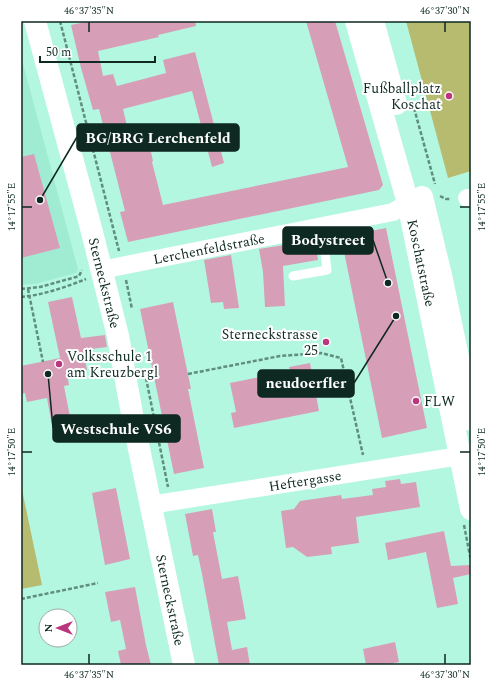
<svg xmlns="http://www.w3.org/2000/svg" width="492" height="686" font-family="Spectral,serif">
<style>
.built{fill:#a0ecd3}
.green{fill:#b6bb70}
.building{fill:#d79fb7}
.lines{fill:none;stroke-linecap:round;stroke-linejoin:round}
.path{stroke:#5f8d7e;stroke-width:2.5;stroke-dasharray:4 2;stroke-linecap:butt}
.service{stroke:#fff;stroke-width:9}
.minor{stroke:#fff;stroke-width:18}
.tertiary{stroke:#fff;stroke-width:22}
.secondary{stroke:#fff;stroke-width:22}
.ticks{fill:none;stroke:#0e2921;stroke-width:1.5}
.poi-dot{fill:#ba377d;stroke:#fff;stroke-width:1.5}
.labels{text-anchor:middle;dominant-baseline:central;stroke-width:4;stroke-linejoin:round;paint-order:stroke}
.poi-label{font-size:14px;fill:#0e2921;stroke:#fff;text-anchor:end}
.street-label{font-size:14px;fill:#0e2921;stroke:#fff}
.leader{fill:none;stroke:#0e2921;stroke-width:1.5}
.callout-dot{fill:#0e2921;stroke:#fff;stroke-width:1.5}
.callout{fill:#0e2921;stroke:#0e2921;stroke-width:1.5}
.callout-label{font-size:15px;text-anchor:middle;font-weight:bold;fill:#fff}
.neatline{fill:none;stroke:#0e2921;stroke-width:1.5}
.ticks-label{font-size:10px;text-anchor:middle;fill:#0e2921}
</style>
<rect width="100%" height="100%" fill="#b4f7e0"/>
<path class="built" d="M21 56 78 269 76 273 35 284 21 285Z"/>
<path class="green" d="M406 21H471V171L448 178Z
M21 485 42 585 21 589Z"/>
<path class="building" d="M90 21H195L196 26 158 35 159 37 98 51 103 76 113 74 117 86 166 73 163 60 195 52 224 163 212 167 192 91 123 109 131 143 148 139 153 161 152 162 163 205 348 167 306 21H335L383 185 379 190 128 242 120 212 125 211 99 109 93 110 81 68 71 25Z
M34 154 60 248 21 258V157Z
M386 228 427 428 382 438 341 237Z
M315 240 318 260 283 266 285 306 265 307 263 272 259 249Z
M231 255 239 308 224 309 223 302 211 303 204 260Z
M72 297 81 338 105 335 107 347 83 350 87 370 67 374 69 385 64 386 72 427 53 431 47 398 27 402 25 393 21 394V366L60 358 48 302Z
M173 302 191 389H188L204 468 174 474 140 309Z
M310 363 319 411 234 428 231 413 236 412 230 383 290 371 289 367Z
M400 479 401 484 416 482 420 507 356 517 359 543 331 547 332 554 307 557 293 547 286 548 281 511 294 509 300 501 341 495 342 499 373 495 372 489 386 487 385 481Z
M116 488 130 559 105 565 92 493Z
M212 509 216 532H213L222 579 238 576 246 619 227 622 232 650 247 647 250 665H219L202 574 198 555 193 556 185 514Z
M444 531 451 566 471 565V574L453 578 458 604 437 608 426 552 388 560 385 543Z
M135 587 146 645 151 665H121L118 651 126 649 120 620 111 622 105 592Z
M395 642 399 662 384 665H366L363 649Z"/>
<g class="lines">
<path class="path" d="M60 21 119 251
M414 108 435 184
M440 196 446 199H451
M126 280 132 309
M21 289 40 287 76 277 79 276 82 270
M28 289 43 362
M21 297C43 295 66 287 86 279
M188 374 280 356 321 353 341 358 363 455
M146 378 168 487
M464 525 471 561
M21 599 98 583"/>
<path class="service" d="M293 276 327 270 322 227"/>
<path class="minor" d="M467 198H471
M101 270 393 212 408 203
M150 505 460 456"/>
<path class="tertiary" d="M35 21 92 232 118 336 134 425 184 665"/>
<path class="secondary" d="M356 21 408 203 471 509
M373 21 396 104
M422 197 441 275 471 420"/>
</g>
<path class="ticks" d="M89 22V32M445 22V32M22 207H32M460 207H470M22 452H32M460 452H470M89 654V664M445 654V664"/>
<g class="poi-dot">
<circle cx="449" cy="96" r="4"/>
<circle cx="326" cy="342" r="4"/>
<circle cx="59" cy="364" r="4"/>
<circle cx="416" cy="401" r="4"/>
</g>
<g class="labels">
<g class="poi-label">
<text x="441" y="88">Fußballplatz<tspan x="441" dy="16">Koschat</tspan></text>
<text x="318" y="334">Sterneckstrasse<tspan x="318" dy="16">25</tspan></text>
<text x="67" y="356" text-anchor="start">Volksschule 1<tspan x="67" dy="16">am Kreuzbergl</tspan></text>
<text x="424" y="401" text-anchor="start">FLW</text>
</g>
<g class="street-label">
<text transform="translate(209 249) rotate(-11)">Lerchenfeldstraße</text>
<text transform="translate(421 263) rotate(78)">Koschatstraße</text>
<text transform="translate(104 283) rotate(76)">Sterneckstraße</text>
<text transform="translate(305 481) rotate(-9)">Heftergasse</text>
<text transform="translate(170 600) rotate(78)">Sterneckstraße</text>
</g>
</g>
<path class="leader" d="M40 200L77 137M388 283L373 240M396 316L354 383M48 374L53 428"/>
<g class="callout-dot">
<circle cx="40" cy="200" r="4"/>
<circle cx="388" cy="283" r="4"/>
<circle cx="396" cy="316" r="4"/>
<circle cx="48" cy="374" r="4"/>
</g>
<g class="callout">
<rect x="77" y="124" width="162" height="27" rx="4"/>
<rect x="283" y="227" width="90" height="27" rx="4"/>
<rect x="258" y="370" width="96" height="27" rx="4"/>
<rect x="53" y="415" width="127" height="27" rx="4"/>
</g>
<g class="callout-label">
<text x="158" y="143">BG/BRG Lerchenfeld</text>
<text x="328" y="245">Bodystreet</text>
<text x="306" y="388">neudoerfler</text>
<text x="116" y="434">Westschule VS6</text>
</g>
<rect width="492" height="686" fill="none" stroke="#ffffff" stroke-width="44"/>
<g transform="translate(58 628) rotate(270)"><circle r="19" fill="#ffffff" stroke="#9fa9a6"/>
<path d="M0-3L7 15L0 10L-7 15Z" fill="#ba377d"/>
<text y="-6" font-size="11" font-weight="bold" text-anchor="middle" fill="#0e2921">N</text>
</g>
<path d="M40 56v6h115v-6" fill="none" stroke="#0e2921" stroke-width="2"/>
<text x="46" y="56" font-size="12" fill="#0e2921" stroke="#ffffff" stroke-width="3" paint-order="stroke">50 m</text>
<rect x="22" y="22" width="448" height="642" class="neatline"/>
<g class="ticks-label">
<text x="89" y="14">46°37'35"N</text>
<text x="445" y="14">46°37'30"N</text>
<text transform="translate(481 207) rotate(-90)" y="4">14°17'55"E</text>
<text transform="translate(11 207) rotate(-90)" y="4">14°17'55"E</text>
<text transform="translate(481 452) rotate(-90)" y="4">14°17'50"E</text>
<text transform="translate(11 452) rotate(-90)" y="4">14°17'50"E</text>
<text x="89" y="678">46°37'35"N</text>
<text x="445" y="678">46°37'30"N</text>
</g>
</svg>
